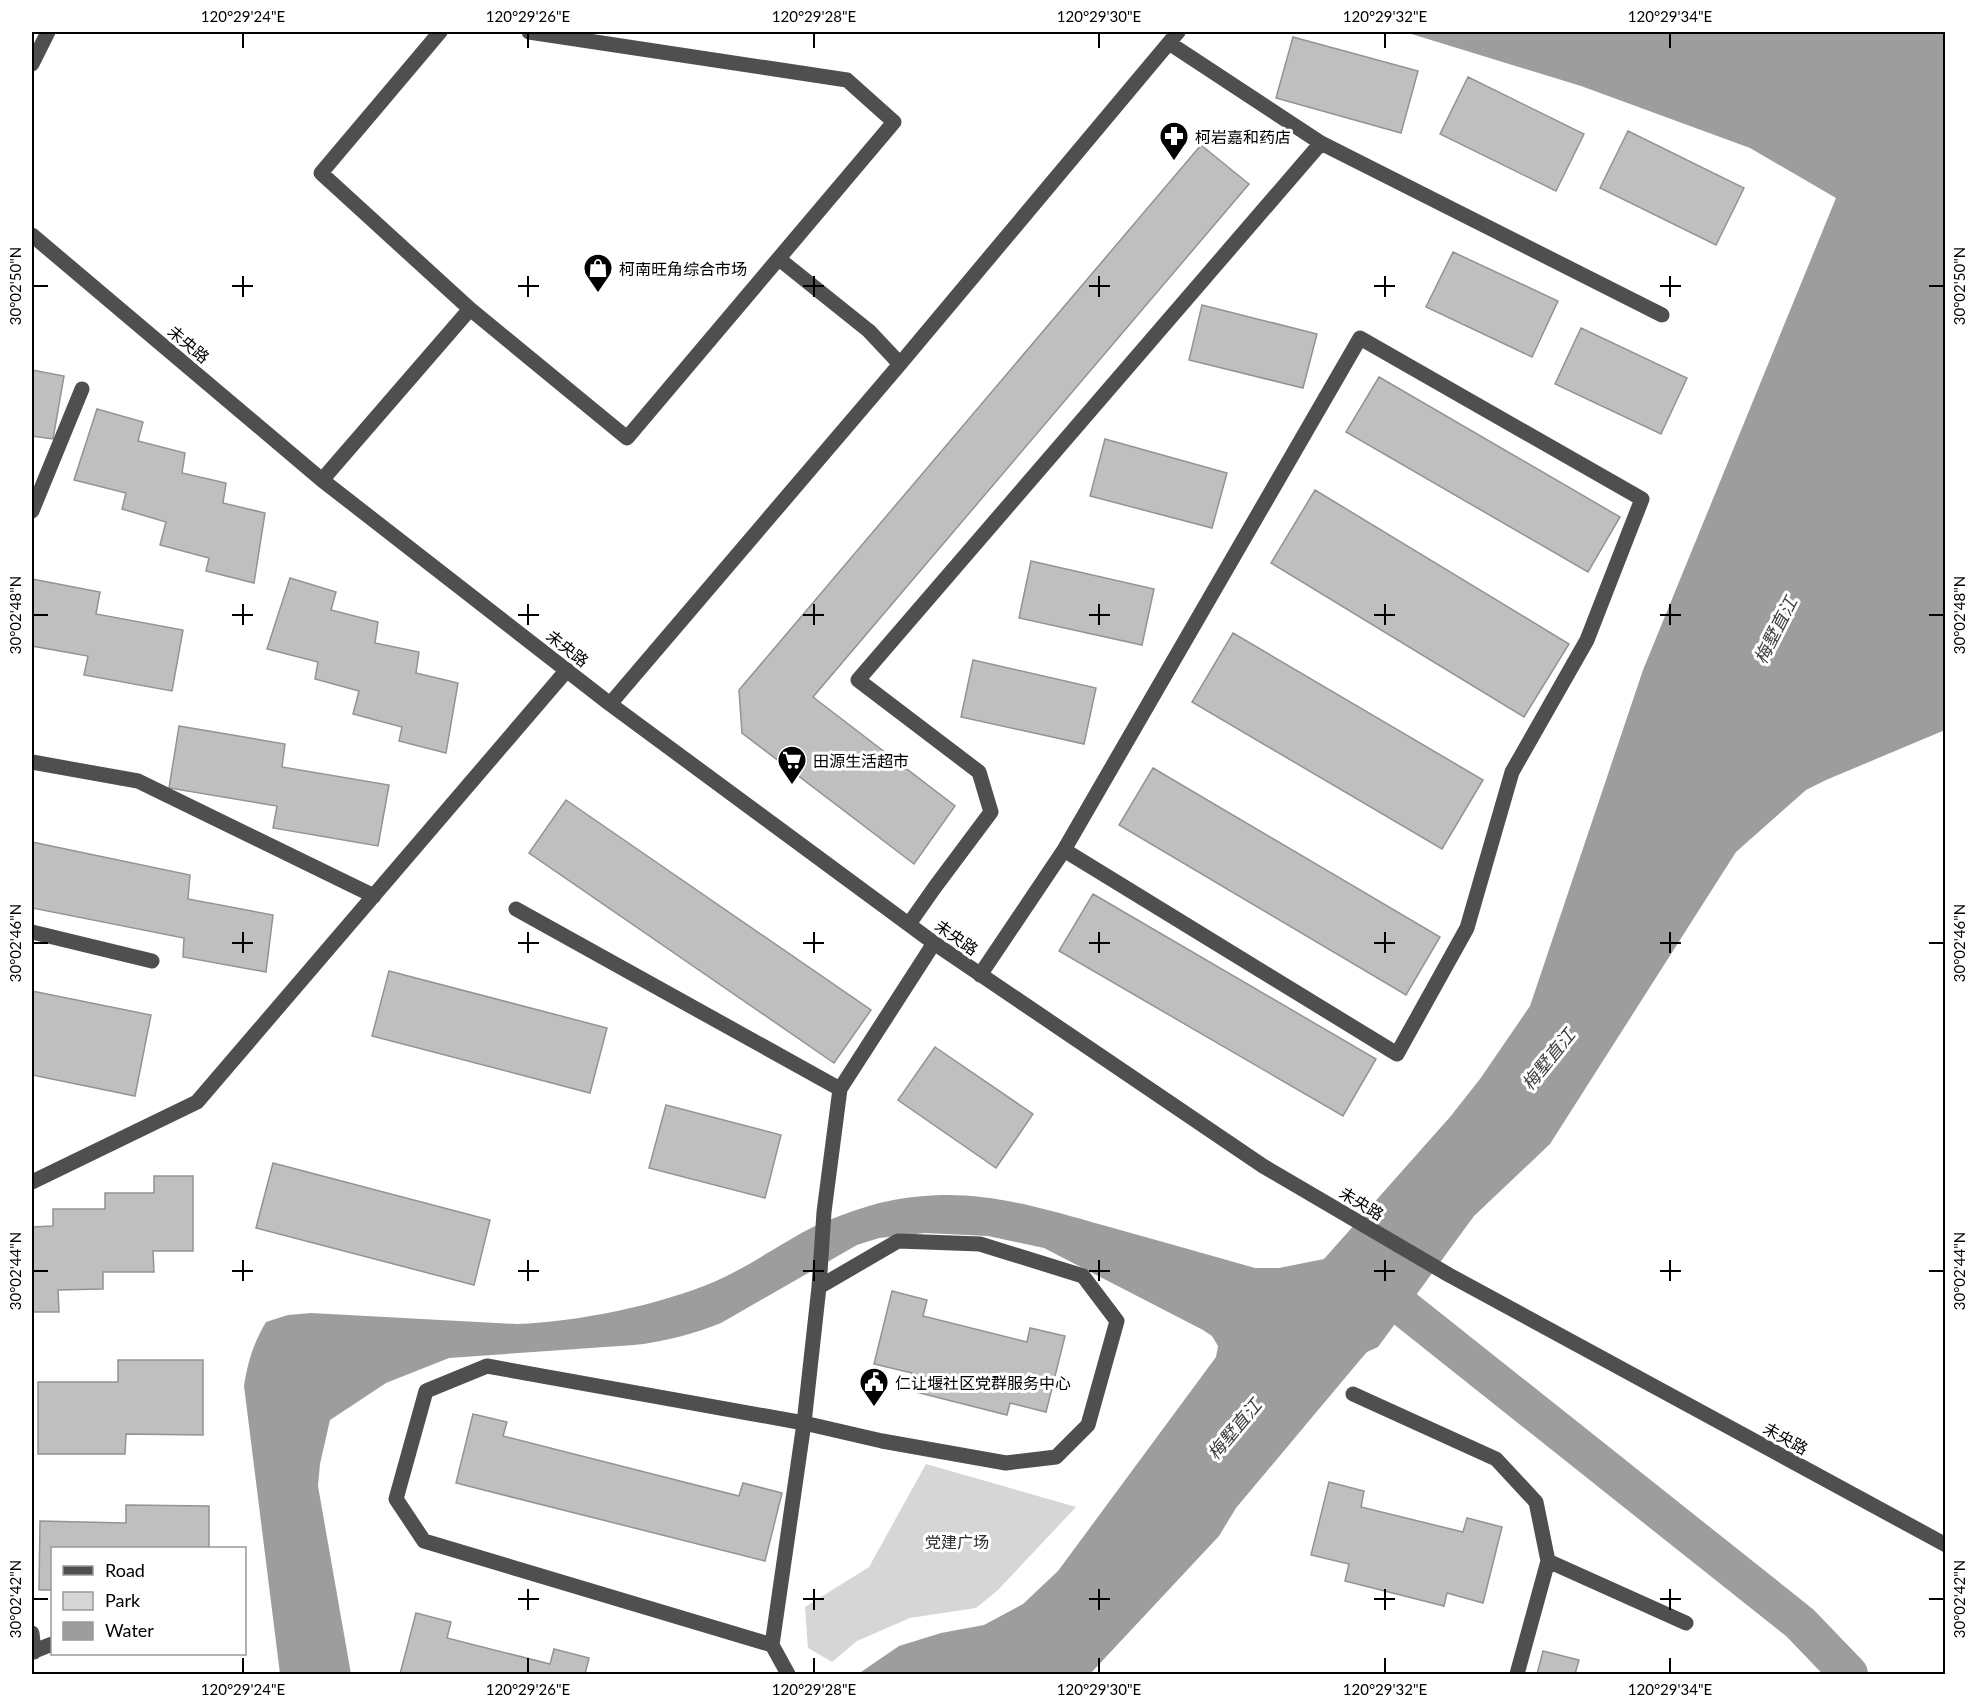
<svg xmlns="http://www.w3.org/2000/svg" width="1977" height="1706" font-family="Lato,'Noto Sans SC',sans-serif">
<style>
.green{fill:#d6d6d6}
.water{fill:#9d9d9d}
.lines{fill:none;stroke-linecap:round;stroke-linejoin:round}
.canal{stroke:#9d9d9d;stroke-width:38}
.building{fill:#bfbfbf;stroke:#939393;stroke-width:1.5}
.minor{stroke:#4f4f4f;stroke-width:15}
.ticks{fill:none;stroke:#000;stroke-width:2}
.labels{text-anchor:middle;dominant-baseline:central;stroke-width:6;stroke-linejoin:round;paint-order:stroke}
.poi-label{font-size:16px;fill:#000;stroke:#fff;text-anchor:start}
.street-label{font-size:16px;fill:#000;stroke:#fff}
.park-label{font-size:16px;fill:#2d2d2d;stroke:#fff}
.water-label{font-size:18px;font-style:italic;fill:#3e3e3e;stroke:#fff}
.neatline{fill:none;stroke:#000;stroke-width:2}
.ticks-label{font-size:15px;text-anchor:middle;fill:#000}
</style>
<rect width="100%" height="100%" fill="#fff"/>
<path class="green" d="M926 1464 1076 1507 998 1590 976 1608 910 1618 857 1641 832 1662 808 1648 805 1607 869 1567Z"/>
<path class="water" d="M1405 32H1945V730L1826 780 1806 790 1736 852 1550 1144 1474 1216 1378 1347 1367 1352 1360 1360 1236 1508 1219 1536 1090 1674H858L899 1646 941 1633 984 1625 1023 1604 1058 1571 1216 1357 1218 1346 1212 1336 1203 1330 1044 1248 988 1236 925 1233 879 1238 857 1245 721 1323C693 1334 664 1342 634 1345L449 1358 386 1383 330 1420 320 1464 318 1486 351 1674H280L244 1386C248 1361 253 1344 266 1322L288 1315 311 1313 517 1324C578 1322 660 1305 716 1281 750 1266 781 1243 815 1226 832 1218 866 1206 884 1202 967 1184 1027 1204 1106 1226 1156 1240 1206 1254 1255 1268H1279L1324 1259 1450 1117 1480 1079 1530 1006 1643 670 1836 198 1750 148 1581 86Z"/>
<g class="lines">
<path class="canal" d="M1366 1278 1800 1623 1849 1674"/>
</g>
<path class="building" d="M1293 37 1418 71 1401 133 1276 98Z
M1468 77 1584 134 1556 191 1440 134Z
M1628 131 1744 188 1716 245 1600 188Z
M1201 145 1249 184 813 697 955 806 914 864 742 733 739 690Z
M1453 252 1558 301 1532 357 1426 307Z
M1202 305 1317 334 1303 388 1189 360Z
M1581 328 1687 378 1661 434 1555 384Z
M32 370 64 376 53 439 32 436Z
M1379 377 1620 517 1588 572 1346 432Z
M97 409 143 422 138 441 185 453 182 473 226 483 223 503 265 513 254 583 206 571 209 558 160 545 166 522 122 509 126 493 74 480Z
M1105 439 1227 473 1212 528 1090 496Z
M1315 490 1569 644 1524 717 1271 563Z
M1031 561 1154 589 1142 645 1019 618Z
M290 578 336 592 331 610 378 622 375 643 419 652 416 673 458 683 446 753 399 741 402 727 353 714 359 691 315 679 318 662 267 649Z
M32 579 100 592 96 614 183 630 172 691 84 675 88 656 32 646Z
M1233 633 1483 780 1442 849 1192 702Z
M973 660 1096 688 1084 744 961 717Z
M179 726 285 744 282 767 389 785 378 846 273 828 277 806 169 788Z
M1153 768 1440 937 1406 995 1119 825Z
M566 800 871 1010 834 1063 529 853Z
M32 842 190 875 188 899 273 915 266 972 183 957 184 938 32 908Z
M1093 894 1376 1059 1343 1116 1059 951Z
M389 971 607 1028 590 1093 372 1036Z
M32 991 151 1015 135 1096 32 1075Z
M935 1047 1033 1114 996 1168 898 1100Z
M666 1105 781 1135 765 1198 649 1168Z
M273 1163 490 1220 474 1285 256 1228Z
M154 1176H193V1251H153L154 1272H103V1289L58 1290 59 1312H32V1227L53 1226V1209H105V1193H154Z
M892 1291 927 1300 923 1316 1027 1342 1030 1328 1065 1336 1046 1412 1010 1403 1007 1415 908 1390 912 1373 874 1364Z
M118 1360H203V1435L126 1434 125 1454H38V1382H118Z
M473 1414 507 1422 503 1436 739 1496 743 1483 782 1493 765 1561 456 1483Z
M1329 1482 1364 1491 1361 1507 1463 1532 1467 1518 1502 1527 1483 1603 1447 1593 1444 1606 1345 1581 1349 1564 1311 1555Z
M126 1505 209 1506V1548H52V1590H39L40 1521 126 1523Z
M416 1613 451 1622 447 1638 550 1664 554 1649 589 1658 585 1674H400Z
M1543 1651 1579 1660 1575 1674H1537Z"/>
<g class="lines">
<path class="minor" d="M440 32 321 173 470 309 627 438 894 122 847 80 529 32
M1169 43 1321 143 1662 315
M32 64 48 32
M32 235 322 480 610 704 934 943 1263 1166 1449 1275 1946 1545
M779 259 869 331 900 364
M322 480 470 309
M32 511 82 389
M610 704 900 364 1178 32
M32 762 138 781 374 896
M516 909 840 1089
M909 924 935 887 991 812 979 772 858 680 1321 143
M32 932 152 961
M980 975 1064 850 1360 338 1642 499 1587 640 1512 772 1467 928 1397 1054 1064 850
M32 1182 197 1102 567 670
M1353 1394 1496 1459 1536 1502 1548 1561 1686 1623
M32 1633 34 1652
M772 1645 424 1541 396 1499 426 1391 487 1366 804 1423 882 1441 1006 1463 1056 1457 1088 1425 1117 1321 1083 1276 980 1244 898 1241 819 1287
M32 1652 52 1644
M788 1674 772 1645 804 1423 819 1287 824 1212 840 1089 934 943
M1517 1674 1548 1561"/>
</g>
<path class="ticks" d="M243 33V48M528 33V48M814 33V48M1099 33V48M1385 33V48M1670 33V48M243 276V297M528 276V297M814 276V297M1099 276V297M1385 276V297M1670 276V297M33 286H48M232 286H253M518 286H539M803 286H824M1089 286H1110M1374 286H1395M1660 286H1681M1929 286H1944M243 604V625M528 604V625M814 604V625M1099 604V625M1385 604V625M1670 604V625M33 615H48M232 615H253M518 615H539M803 615H824M1089 615H1110M1374 615H1395M1660 615H1681M1929 615H1944M243 932V953M528 932V953M814 932V953M1099 932V953M1385 932V953M1670 932V953M33 943H48M232 943H253M518 943H539M803 943H824M1089 943H1110M1374 943H1395M1660 943H1681M1929 943H1944M243 1260V1281M528 1260V1281M814 1260V1281M1099 1260V1281M1385 1260V1281M1670 1260V1281M33 1271H48M232 1271H253M518 1271H539M803 1271H824M1089 1271H1110M1374 1271H1395M1660 1271H1681M1929 1271H1944M528 1589V1610M814 1589V1610M1099 1589V1610M1385 1589V1610M1670 1589V1610M33 1599H48M518 1599H539M803 1599H824M1089 1599H1110M1374 1599H1395M1660 1599H1681M1929 1599H1944M243 1658V1673M528 1658V1673M814 1658V1673M1099 1658V1673M1385 1658V1673M1670 1658V1673"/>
<defs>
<g id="pharmacy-pin" transform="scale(1.5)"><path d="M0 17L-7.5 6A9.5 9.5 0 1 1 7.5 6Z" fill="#000" stroke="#fff"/><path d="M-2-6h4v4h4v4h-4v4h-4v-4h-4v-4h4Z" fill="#fff"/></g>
<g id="shop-pin" transform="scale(1.5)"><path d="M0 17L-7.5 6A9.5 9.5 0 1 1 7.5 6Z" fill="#000" stroke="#fff"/><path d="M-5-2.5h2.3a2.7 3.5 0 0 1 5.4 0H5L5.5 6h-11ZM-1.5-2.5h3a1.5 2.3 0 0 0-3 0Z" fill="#fff"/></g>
<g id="supermarket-pin" transform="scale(1.5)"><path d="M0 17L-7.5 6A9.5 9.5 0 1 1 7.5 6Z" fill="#000" stroke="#fff"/><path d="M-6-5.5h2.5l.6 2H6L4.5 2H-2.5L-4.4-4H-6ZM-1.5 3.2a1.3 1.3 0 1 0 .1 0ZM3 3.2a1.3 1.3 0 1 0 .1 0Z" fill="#fff"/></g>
<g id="civic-pin" transform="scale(1.5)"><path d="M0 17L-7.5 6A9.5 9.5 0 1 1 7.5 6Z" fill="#000" stroke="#fff"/><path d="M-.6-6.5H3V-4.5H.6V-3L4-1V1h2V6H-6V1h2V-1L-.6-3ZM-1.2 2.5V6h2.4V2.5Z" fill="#fff"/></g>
</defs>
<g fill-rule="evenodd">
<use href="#pharmacy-pin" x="1174" y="136"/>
<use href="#shop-pin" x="598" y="268"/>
<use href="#supermarket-pin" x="792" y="760"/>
<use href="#civic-pin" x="874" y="1382"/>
</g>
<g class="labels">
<g class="poi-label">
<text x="1195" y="136">柯岩嘉和药店</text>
<text x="619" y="268">柯南旺角综合市场</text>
<text x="813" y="760">田源生活超市</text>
<text x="895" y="1382">仁让堰社区党群服务中心</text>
</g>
<g class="street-label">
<text transform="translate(189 344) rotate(40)">未央路</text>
<text transform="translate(568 648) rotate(38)">未央路</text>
<text transform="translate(957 937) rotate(35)">未央路</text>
<text transform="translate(1362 1203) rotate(31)">未央路</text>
<text transform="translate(1786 1438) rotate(29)">未央路</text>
</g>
<g class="park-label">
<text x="957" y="1541">党建广场</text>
</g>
<g class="water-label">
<text transform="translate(1775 630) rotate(-63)">梅墅直江</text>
<text transform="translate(1548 1059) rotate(-51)">梅墅直江</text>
<text transform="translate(1234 1429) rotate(-50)">梅墅直江</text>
</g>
</g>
<rect width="1977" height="1706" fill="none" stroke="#ffffff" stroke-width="66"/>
<rect x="51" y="1547" width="195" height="108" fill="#ffffff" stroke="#999999" stroke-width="1.5"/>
<rect x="63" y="1566" width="30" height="9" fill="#4f4f4f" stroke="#999999" stroke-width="1.5"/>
<text x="105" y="1577" font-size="18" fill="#000000">Road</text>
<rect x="63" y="1592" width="30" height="18" fill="#d6d6d6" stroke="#999999" stroke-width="1.5"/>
<text x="105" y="1607" font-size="18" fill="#000000">Park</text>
<rect x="63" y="1622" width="30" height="18" fill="#9d9d9d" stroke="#999999" stroke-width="1.5"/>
<text x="105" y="1637" font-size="18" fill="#000000">Water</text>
<rect x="33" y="33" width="1911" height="1640" class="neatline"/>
<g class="ticks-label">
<text x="243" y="22">120°29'24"E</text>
<text x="528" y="22">120°29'26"E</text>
<text x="814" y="22">120°29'28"E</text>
<text x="1099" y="22">120°29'30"E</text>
<text x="1385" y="22">120°29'32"E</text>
<text x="1670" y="22">120°29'34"E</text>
<text transform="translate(16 286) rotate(-90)" y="5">30°02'50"N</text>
<text transform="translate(1960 286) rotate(-90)" y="5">30°02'50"N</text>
<text transform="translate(16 615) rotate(-90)" y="5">30°02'48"N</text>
<text transform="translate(1960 615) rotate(-90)" y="5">30°02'48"N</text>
<text transform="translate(16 943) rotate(-90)" y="5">30°02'46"N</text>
<text transform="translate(1960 943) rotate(-90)" y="5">30°02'46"N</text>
<text transform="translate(16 1271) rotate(-90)" y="5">30°02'44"N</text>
<text transform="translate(1960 1271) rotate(-90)" y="5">30°02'44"N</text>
<text transform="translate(16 1599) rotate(-90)" y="5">30°02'42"N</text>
<text transform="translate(1960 1599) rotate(-90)" y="5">30°02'42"N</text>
<text x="243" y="1695">120°29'24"E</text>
<text x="528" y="1695">120°29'26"E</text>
<text x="814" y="1695">120°29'28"E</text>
<text x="1099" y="1695">120°29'30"E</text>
<text x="1385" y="1695">120°29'32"E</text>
<text x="1670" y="1695">120°29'34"E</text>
</g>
</svg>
